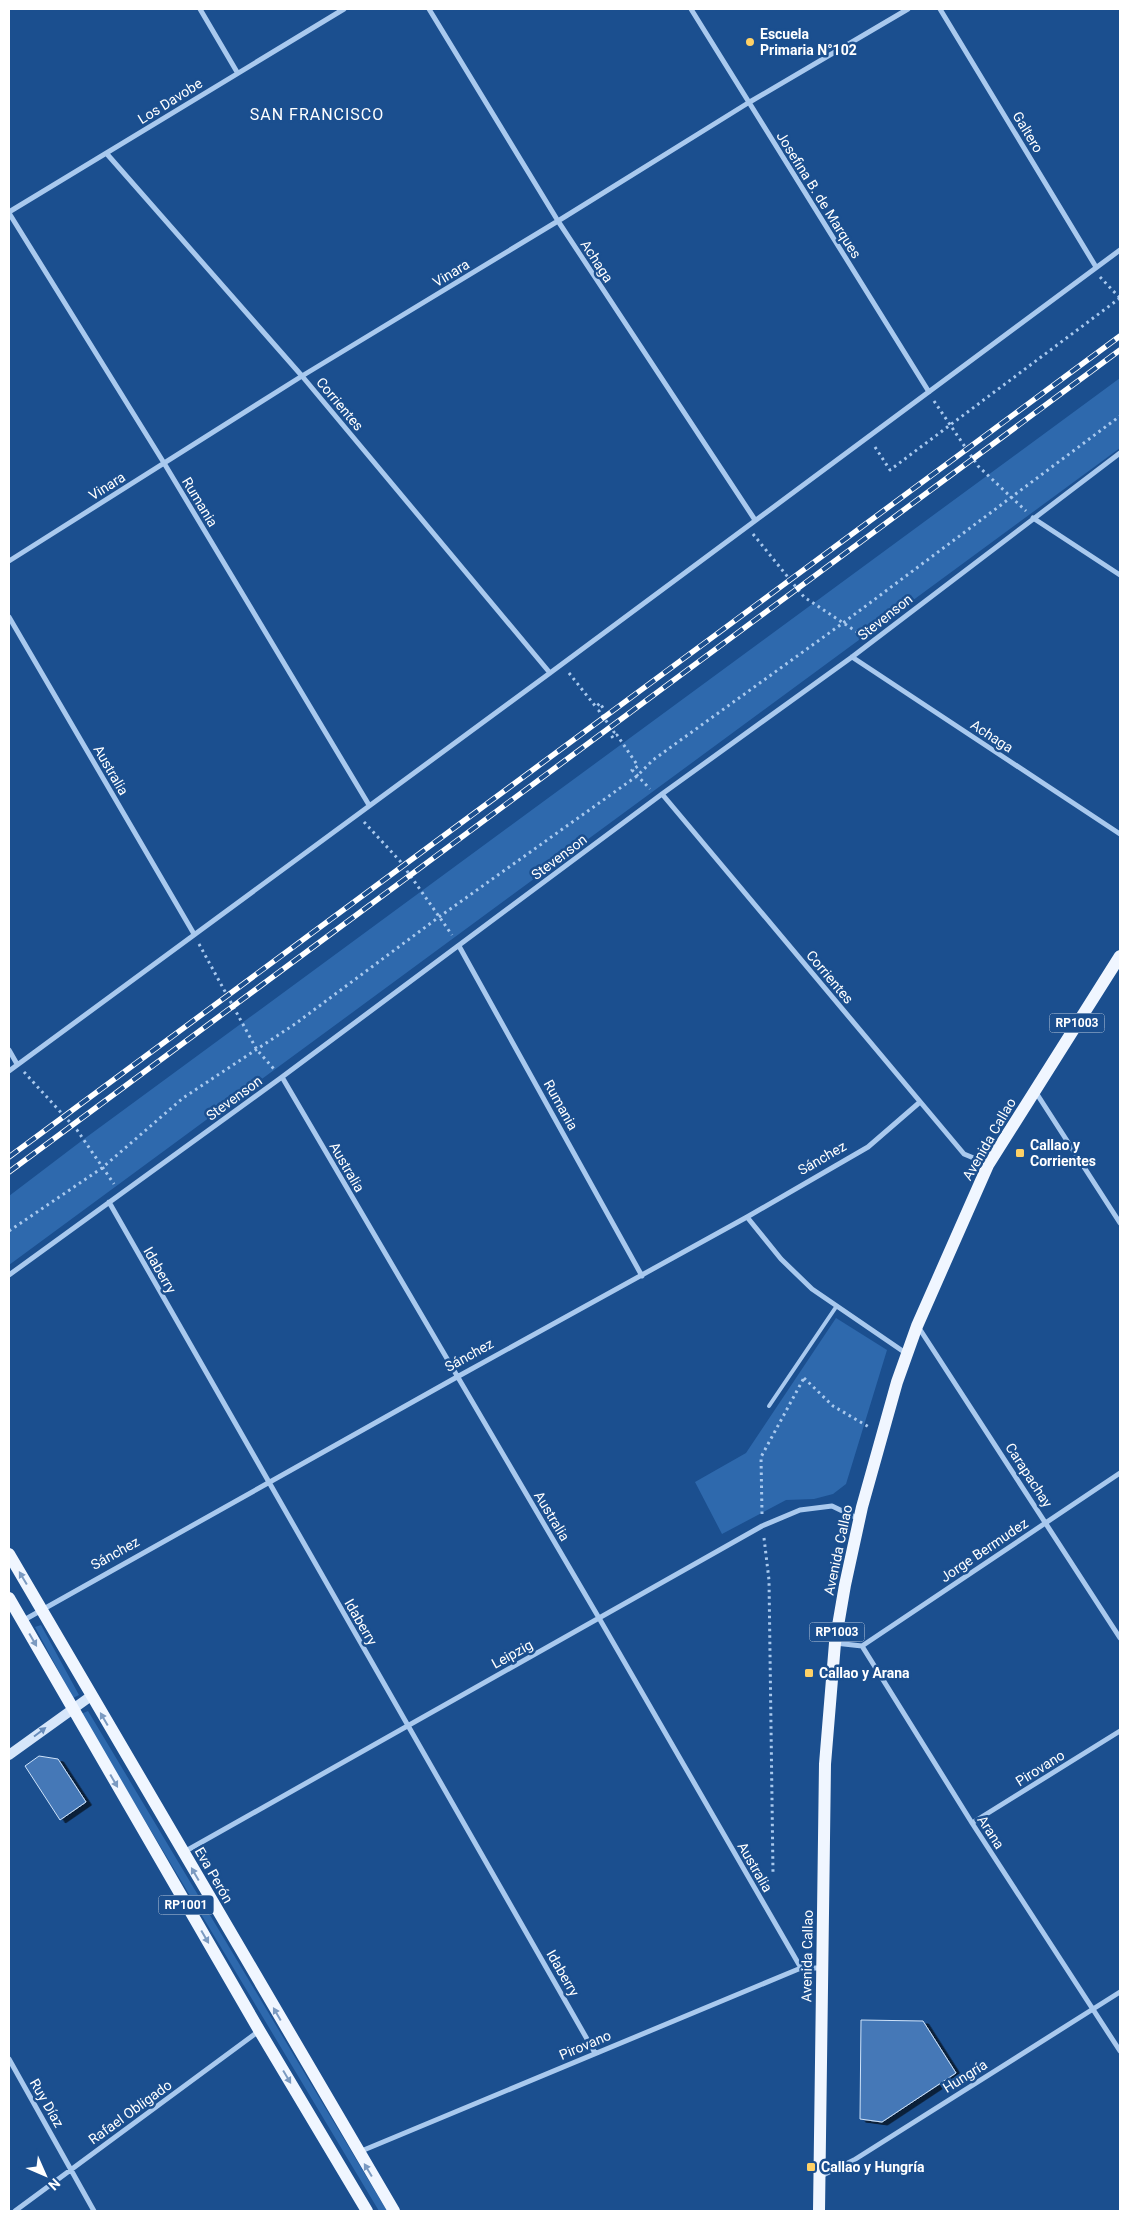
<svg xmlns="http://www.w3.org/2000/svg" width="1129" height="2220" font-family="Roboto,sans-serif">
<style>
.green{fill:#2e69ad}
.building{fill:#4478b7;stroke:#cfe3fa;filter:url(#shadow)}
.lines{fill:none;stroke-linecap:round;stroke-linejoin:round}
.path{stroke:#a9c9ee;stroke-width:3;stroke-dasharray:2.5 4;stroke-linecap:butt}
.lane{stroke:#a9c9ee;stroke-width:4}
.street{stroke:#a9c9ee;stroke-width:5}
.secondary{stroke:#d6e6fa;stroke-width:10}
.primary{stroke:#f0f6ff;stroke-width:12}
.rail-casing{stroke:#fff;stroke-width:5.5}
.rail{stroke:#1b4f8f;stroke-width:4;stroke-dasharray:11;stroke-linecap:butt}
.oneway{fill:#7b9ac1}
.oneway2{fill:#668bba}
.poi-dot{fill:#ffd166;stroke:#1b4f8f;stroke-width:2}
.labels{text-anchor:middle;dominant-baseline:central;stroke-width:5;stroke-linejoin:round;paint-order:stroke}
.shield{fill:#1b4f8f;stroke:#bbcadd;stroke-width:1}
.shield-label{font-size:12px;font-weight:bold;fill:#fff}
.poi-label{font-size:14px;font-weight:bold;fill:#fff;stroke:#1b4f8f;text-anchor:start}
.street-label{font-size:14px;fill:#fff;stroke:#1b4f8f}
.quarter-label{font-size:16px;letter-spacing:1px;fill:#fff;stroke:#1b4f8f}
</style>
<defs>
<filter id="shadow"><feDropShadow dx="5.5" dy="3" stdDeviation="0" flood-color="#0009"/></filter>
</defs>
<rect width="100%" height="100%" fill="#1b4f8f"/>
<path class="green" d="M1120 378V448L9 1265V1196L84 1139Z
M836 1318 887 1350 846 1484 833 1494 814 1499 786 1500 722 1534 695 1482 746 1453Z
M41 1625 79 1695 73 1698 35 1627Z
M88 1711 387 2211H379L81 1714Z"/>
<path class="building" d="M39 1756 58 1759 86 1802 60 1820 25 1766Z
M861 2020 923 2021 956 2073 882 2122 860 2119Z"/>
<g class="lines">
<path class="path" d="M1100 277 1120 298
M934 401 978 466 1026 511
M875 447 890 470 1120 298
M753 534 804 597 863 636
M569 673 596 707 600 703 603 708 599 711 614 732 611 735 613 738 617 735 638 766 632 770 650 789
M364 822 400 861 452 935
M199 944 257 1050 274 1069
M24 1072 77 1130 114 1184
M9 1231 102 1168 183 1098 295 1024 439 917 637 776 653 760 843 623 1120 416
M804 1378 833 1406 869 1427
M762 1514 761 1457 805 1376
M764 1538 769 1580 773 1873"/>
<path class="lane" d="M769 1406 836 1307"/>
<path class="street" d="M200 9 237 72
M429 9 558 221 755 520
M691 9 929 392
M940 9 1096 267
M107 154 302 376 550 673
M9 212 344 9
M9 213 164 463 369 805
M1033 518 1120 575
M9 561 302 376 558 221 748 103 908 9
M9 617 194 934
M852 657 1120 834
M662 794 964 1154 988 1164
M459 946 642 1276
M9 1050 17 1064
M9 1071 550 673 1120 250
M282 1077 599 1618 801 1968
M1035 1091 1120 1223
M109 1202 595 2053
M747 1217 781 1259 812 1289 907 1354
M9 1275 282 1077 662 794 852 657 1120 453
M919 1328 1120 1638
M24 1620 457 1377 747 1217 868 1147 920 1102
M835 1643 862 1646 972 1823 1120 2051
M862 1646 1120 1473
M972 1823 1120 1731
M184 1852 762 1526 800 1510 832 1506 859 1519
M9 2059 94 2211
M359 2152 801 1968H822
M821 2176 854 2160 1120 1992
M15 2211 259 2031"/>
<path class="secondary" d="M9 1755 91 1696"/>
<path class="primary" d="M9 1554 394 2211
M9 1598 259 2030 367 2211
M819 2211 825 1764 835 1643 845 1585 862 1507 897 1382 917 1326 988 1165 1120 956"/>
<g class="rail-casing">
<path id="rail" d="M9 1157 1120 336
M9 1172 1120 350"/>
</g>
<use href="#rail" class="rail"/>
</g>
<defs><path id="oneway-solid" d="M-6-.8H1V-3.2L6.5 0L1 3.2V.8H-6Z" transform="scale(1.25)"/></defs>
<g class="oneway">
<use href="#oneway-solid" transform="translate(23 1578) rotate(-121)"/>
<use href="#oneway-solid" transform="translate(33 1640) rotate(60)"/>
<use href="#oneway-solid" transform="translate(104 1719) rotate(-120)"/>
<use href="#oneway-solid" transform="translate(114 1781) rotate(60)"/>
<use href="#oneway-solid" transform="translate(195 1874) rotate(-120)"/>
<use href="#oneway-solid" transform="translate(205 1937) rotate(60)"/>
<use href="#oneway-solid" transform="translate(277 2014) rotate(-120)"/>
<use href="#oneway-solid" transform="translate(287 2077) rotate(59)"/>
<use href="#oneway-solid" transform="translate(368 2170) rotate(-121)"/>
</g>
<use class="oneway2" href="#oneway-solid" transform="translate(40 1732) rotate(-37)"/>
<g class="poi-dot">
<circle cx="750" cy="42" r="5"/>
<rect x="1015" y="1148" width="10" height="10" rx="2.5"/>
<rect x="804" y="1668" width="10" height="10" rx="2.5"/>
<rect x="806" y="2162" width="10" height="10" rx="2.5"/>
</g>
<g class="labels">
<g class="shield">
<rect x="1049.5" y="1013.5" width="55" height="19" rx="4"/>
<rect x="809.5" y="1622.5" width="55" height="19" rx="4"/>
<rect x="158.5" y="1895.5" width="55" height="19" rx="4"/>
</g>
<g class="shield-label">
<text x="1077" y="1023">RP1003</text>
<text x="837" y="1632">RP1003</text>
<text x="186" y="1905">RP1001</text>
</g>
<g class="poi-label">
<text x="760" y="34">Escuela<tspan x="760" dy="16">Primaria N°102</tspan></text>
<text x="1030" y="1145">Callao y<tspan x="1030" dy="16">Corrientes</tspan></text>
<text x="819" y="1673">Callao y Arana</text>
<text x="821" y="2167">Callao y Hungría</text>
</g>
<g class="street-label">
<text transform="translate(170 101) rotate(-32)">Los Davobe</text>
<text transform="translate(1028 132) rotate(59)">Galtero</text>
<text transform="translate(819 195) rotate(58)">Josefina B. de Marques</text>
<text transform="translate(597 261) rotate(57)">Achaga</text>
<text transform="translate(451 273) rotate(-31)">Vinara</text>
<text transform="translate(340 404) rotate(50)">Corrientes</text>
<text transform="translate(107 486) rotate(-32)">Vinara</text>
<text transform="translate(200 502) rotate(59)">Rumania</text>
<text transform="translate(885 617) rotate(-38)">Stevenson</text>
<text transform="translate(992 736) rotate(33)">Achaga</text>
<text transform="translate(111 770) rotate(60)">Australia</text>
<text transform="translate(559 857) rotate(-37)">Stevenson</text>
<text transform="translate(830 977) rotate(50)">Corrientes</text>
<text transform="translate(234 1098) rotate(-36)">Stevenson</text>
<text transform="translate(561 1105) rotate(61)">Rumania</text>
<text transform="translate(989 1139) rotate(-60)">Avenida Callao</text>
<text transform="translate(822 1158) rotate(-30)">Sánchez</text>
<text transform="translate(347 1167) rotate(60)">Australia</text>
<text transform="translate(160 1270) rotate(60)">Idaberry</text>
<text transform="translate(469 1355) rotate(-29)">Sánchez</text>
<text transform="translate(1029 1475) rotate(57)">Carapachay</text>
<text transform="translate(552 1516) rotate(59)">Australia</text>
<text transform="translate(838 1550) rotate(-78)">Avenida Callao</text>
<text transform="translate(984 1550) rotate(-34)">Jorge Bermudez</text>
<text transform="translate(115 1553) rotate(-29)">Sánchez</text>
<text transform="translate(361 1622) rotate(60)">Idaberry</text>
<text transform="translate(512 1654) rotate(-29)">Leipzig</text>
<text transform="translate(1040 1768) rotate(-32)">Pirovano</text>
<text transform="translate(991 1832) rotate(57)">Arana</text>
<text transform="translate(755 1867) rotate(60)">Australia</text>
<text transform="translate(214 1875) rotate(60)">Eva Perón</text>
<text transform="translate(807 1956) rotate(-89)">Avenida Callao</text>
<text transform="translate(563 1973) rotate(60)">Idaberry</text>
<text transform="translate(585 2045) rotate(-23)">Pirovano</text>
<text transform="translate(965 2076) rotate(-32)">Hungría</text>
<text transform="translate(47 2103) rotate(60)">Ruy Díaz</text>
<text transform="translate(130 2112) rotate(-36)">Rafael Obligado</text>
</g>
<g class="quarter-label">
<text x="317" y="114">SAN FRANCISCO</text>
</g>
</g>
<rect width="1129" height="2220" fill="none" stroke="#ffffff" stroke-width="20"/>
<g transform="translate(45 2175) rotate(135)" stroke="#1b4f8f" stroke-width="4" paint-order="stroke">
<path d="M0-4L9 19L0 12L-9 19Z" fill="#ffffff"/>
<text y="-8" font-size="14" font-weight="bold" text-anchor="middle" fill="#ffffff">N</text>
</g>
</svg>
